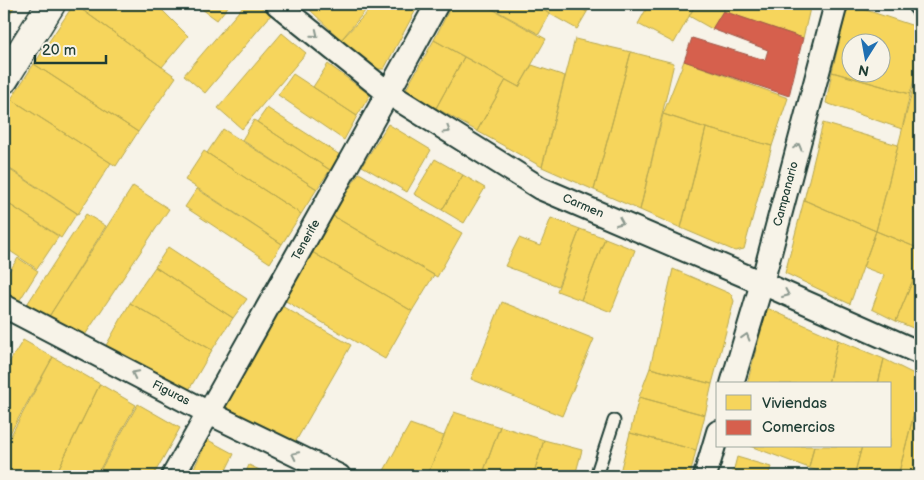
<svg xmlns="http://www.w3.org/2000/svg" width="924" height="480" font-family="'Balsamiq Sans',sans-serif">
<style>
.homes{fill:#f6d55c;stroke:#b6a750;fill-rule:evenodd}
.shops{fill:#d6604d;stroke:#9f5646}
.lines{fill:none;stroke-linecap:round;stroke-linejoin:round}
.lane-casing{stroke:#1f3d34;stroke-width:15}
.street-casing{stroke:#1f3d34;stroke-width:26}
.primary-casing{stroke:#1f3d34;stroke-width:31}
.lane{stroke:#f7f3e8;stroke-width:11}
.street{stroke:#f7f3e8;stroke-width:22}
.primary{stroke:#f7f3e8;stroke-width:28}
.oneway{stroke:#8b988e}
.labels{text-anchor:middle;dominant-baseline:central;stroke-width:5;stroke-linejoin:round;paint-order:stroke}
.street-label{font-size:12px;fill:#1f3d34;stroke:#f7f3e8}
</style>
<rect width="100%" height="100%" fill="#f7f3e8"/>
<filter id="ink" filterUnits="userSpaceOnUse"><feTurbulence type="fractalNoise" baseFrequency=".02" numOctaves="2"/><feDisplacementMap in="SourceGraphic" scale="10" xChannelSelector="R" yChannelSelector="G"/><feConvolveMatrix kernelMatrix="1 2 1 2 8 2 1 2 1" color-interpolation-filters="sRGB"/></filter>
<g filter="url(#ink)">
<path class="homes" d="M4 4H16L4 23Z
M74 4H156L188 36 162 67Z
M74 4 176 77 138 132 34 64Z
M195 4H230L217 20Z
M245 4H257L271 15 205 93 184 75Z
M304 4H371L341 40Z
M375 4H419L384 69H374L341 40Z
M452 4H483L546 39 519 87 434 40Z
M484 4H532L550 14 539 34Z
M532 4H573L587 12 577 29Z
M573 4H591L587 12Z
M649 4H696L674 43 638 24Z
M696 4H727L712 29 689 16Z
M727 4H811L803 38 723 11Z
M848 4 920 28V58L910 94 832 72ZM852 42H882V72H852Z
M282 33 306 53 242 129 218 108Z
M575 39 631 52 594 190 542 167Z
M434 40 464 57 436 108 405 91Z
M631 52 674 63 640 210 594 190Z
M464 57 506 80 477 131 436 108Z
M684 61 788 98 772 146 706 128 663 114Z
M920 61V199L915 214 920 216V249L876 231Z
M34 64 138 132 116 166 11 99Z
M328 64 370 95 357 116 313 87Z
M532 65 565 76 542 167 477 131 506 80 519 87Z
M832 72 910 94 902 129 826 103Z
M293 74 357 116 344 140 278 95Z
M11 99 111 163 78 214 4 166V110Z
M267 108 340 155 330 170 257 122Z
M663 114 706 128 681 228 640 210Z
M254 120 330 170 317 189 242 140Z
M823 123 898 145 876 231 804 200Z
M388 124 431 150 407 192 362 166Z
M706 128 772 146 744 249 735 251 681 228Z
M223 129 317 189 301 214 207 153Z
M204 151 301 214 282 244 185 180Z
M435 159 463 175 442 210 414 194Z
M4 165 77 213 61 238 4 201Z
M359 173 462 233 437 277 333 216Z
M463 175 485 188 464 223 442 210Z
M133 186 169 209 83 338 48 318Z
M197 189 282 244 270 263 185 207Z
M804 200 876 231 850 304 785 273Z
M4 201 59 236 37 269 4 247Z
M86 214 106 226 48 318 24 309Z
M333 216 434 275 412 311 312 252Z
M551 218 580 229 558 286 505 266 519 238 540 246Z
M580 229 605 238 581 300 557 291Z
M876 231 920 249V263L896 321 872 309 884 275 863 267Z
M605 238 635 250 611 312 581 300Z
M168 247 247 299 233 318 155 267Z
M312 252 412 311 385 359 284 300Z
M18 258 38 271 16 306 4 299V279Z
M920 263V331L896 321Z
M155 267 233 318 212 350 130 303Z
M673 269 731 294 734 301 712 384 650 368Z
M502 302 594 339 562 416 471 379Z
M130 303 212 350 186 395 104 349Z
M278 304 351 345 293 446 221 405Z
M767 308 838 340 828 384H747Z
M23 340 53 357 9 435 4 432V371Z
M838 340 884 359 878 384H828Z
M53 357 100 384 55 476H12L4 471V448Z
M884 359 920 377V390L898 476H854L862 446H890V384H878Z
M650 368 712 384 705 415 639 397Z
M100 384 136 405 96 476H55Z
M920 390V476H898Z
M639 397 705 415 696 450 630 433Z
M138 404 180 428 153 476H97Z
M454 412 500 427 482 476H427Z
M410 424 444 436 427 476H381Z
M500 426 544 440 533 476H482Z
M630 433 696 450 690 476H619Z
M208 440 234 454 223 476H190Z
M544 440 582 450 575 476H533Z
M750 446H814L809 468Z
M814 446H862L854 476H833L809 468Z
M737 457 771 467 768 476H732Z
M249 465 272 476H244Z"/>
<path class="shops" d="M723 11 803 38 789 96 684 61 692 38 765 60 768 50 712 29Z"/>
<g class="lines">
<g class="lane-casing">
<path id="lane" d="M596 476 614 421"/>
</g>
<g class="street-casing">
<path id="street" d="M277 4 388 93 540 188 762 283 920 353
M919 4H920
M4 306 209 413 339 476
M732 384 762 283 836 4
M173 476 388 93 437 4
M705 476 718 432"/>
</g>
<g class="primary-casing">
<path id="primary" d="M4 79 51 4"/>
</g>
<use href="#lane" class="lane"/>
<use href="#street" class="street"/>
<use href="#primary" class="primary"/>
</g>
<defs><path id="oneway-chevron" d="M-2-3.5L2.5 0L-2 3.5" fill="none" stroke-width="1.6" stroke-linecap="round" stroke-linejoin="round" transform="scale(1.25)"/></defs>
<g class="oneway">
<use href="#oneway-chevron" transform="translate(315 34) rotate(39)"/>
<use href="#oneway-chevron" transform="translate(447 130) rotate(32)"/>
<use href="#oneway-chevron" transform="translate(798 147) rotate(-75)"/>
<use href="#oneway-chevron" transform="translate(620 222) rotate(23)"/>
<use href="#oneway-chevron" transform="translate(786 294) rotate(24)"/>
<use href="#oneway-chevron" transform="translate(746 337) rotate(-73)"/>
<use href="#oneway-chevron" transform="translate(135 374) rotate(-153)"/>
<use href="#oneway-chevron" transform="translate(295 455) rotate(-154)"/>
</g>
</g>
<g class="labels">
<g class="street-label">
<text transform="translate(786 194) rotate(-75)">Campanario</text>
<text transform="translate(583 206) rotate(23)">Carmen</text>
<text transform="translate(306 240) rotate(-61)">Tenerife</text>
<text transform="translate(171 393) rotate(27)">Figuras</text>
</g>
</g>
<rect width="924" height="480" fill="none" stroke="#f7f3e8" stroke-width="20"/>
<rect x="10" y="10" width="904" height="460" fill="none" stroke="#1f3d34" stroke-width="2" filter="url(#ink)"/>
<rect x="716" y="382" width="175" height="65" fill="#f7f3e8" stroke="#a1aaa0"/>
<rect x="726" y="395" width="25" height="15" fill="#f6d55c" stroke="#a1aaa0"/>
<text x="762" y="408" font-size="15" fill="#1f3d34">Viviendas</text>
<rect x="726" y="420" width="25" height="15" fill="#d6604d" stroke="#a1aaa0"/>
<text x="762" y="432" font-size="15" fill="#1f3d34">Comercios</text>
<g transform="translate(866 58) rotate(191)"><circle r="24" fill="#f7f3e8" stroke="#a1aaa0"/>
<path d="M0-4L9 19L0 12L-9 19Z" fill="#1f6fb2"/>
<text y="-8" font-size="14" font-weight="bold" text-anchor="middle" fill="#1f3d34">N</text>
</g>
<path d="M35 55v8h71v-8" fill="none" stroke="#1f3d34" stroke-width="2.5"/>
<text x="42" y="55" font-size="15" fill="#1f3d34" stroke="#f7f3e8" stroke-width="4" paint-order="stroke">20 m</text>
</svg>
